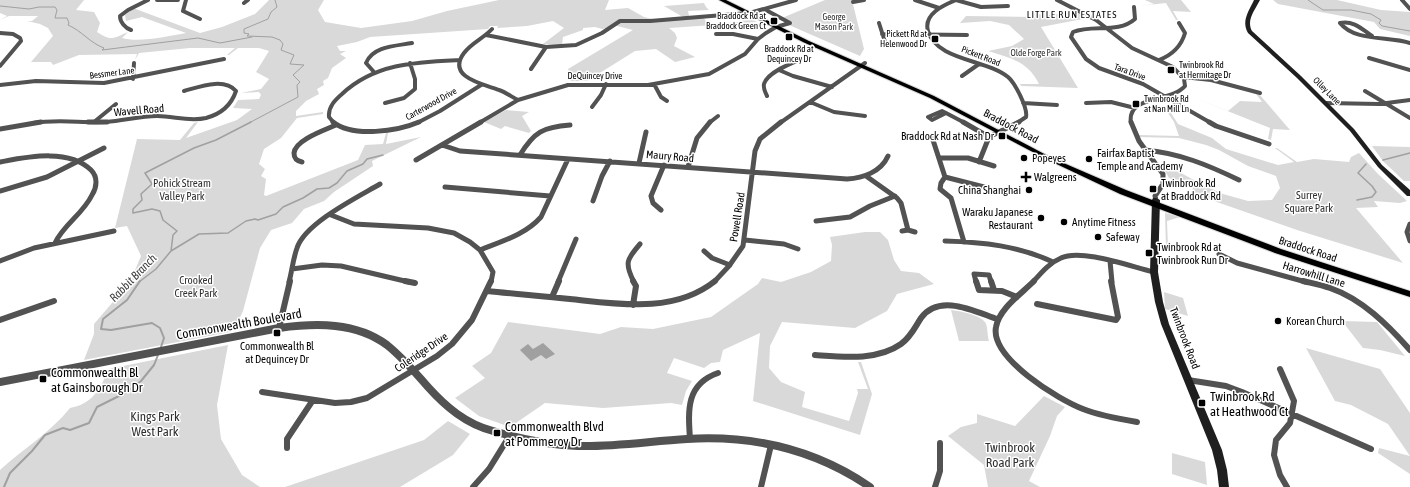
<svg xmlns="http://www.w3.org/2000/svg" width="1410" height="487" font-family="'Asap Condensed',sans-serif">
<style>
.green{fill:#d9d9d9}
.water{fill:#a0a0a0}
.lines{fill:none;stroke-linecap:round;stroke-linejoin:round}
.stream-far2{stroke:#a0a0a0;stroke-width:1}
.stream-far1{stroke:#a0a0a0;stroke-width:1.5}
.stream{stroke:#a0a0a0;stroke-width:2}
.primary-casing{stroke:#dbdbdb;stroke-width:2}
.minor-far2{stroke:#525252;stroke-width:4}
.minor-far1{stroke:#525252;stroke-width:5}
.minor{stroke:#525252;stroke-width:6}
.tertiary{stroke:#525252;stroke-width:8}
.secondary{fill:#1f1f1f;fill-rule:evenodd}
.primary{fill:#000;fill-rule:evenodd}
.poi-dot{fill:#000;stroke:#fff;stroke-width:1.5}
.labels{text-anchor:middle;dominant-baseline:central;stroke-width:3;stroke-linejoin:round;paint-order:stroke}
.far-poi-label{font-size:9px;fill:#000;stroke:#fff;text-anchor:end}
.far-park-label{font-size:9px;fill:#303030;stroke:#fff}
.far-street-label{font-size:9px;fill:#000;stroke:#fff}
.far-neighbourhood-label{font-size:10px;letter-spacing:1px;fill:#000;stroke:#fff}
.street-label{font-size:11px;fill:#000;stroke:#fff}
.poi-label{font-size:11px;fill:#000;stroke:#fff;text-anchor:start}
.park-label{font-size:11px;fill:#303030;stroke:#fff}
.water-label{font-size:12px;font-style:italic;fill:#414141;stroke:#fff}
.near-street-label{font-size:13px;fill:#000;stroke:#fff}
.near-poi-label{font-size:13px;fill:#000;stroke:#fff;text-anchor:start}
.near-park-label{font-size:13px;fill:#303030;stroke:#fff}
</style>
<rect width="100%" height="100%" fill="#fff"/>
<path class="green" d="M0 0H84L76 10 94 12 100 23 97 32C112 42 114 38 128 32L122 38C139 43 169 36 186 33L142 17 126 21 125 15 133 8 200 33 222 27 255 14 269 0H324L318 10 325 22 361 28 412 21 447 11 499 0H609L605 10 628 8 644 17 656 20 704 18 707 24 743 22 741 15H744L757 22 669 28 675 33 677 38 674 46 695 57 675 62 656 49 635 51 587 81H571L568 69 633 30 617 26 602 29 595 27 583 28V30L563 37 562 45 543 44 564 28 553 21 527 26 497 28 498 26H490L488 29 370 37 357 42 337 46 340 51H346L340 54 346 58 332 68 328 78 323 81 324 85 317 89 319 94 306 101 296 111V116L323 112V114L297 118 281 138 264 149 259 164 265 169 261 176 266 179 264 195 266 196 358 160 365 145 383 144 386 133H388L386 144 421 137 372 161 373 166 334 192 324 201 304 209 292 223 271 230 260 248 243 311 236 326 230 332 84 360 94 334V324L130 282 141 256 127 226 115 228 137 139 180 140 194 123 198 122 186 138 237 120 252 109 233 108 238 100 259 99 261 95 259 92 241 93 261 89 269 79 256 72 269 51 259 48H238L229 55H227L235 48H190L139 53 135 60 137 54 79 55 53 65 51 62H31L53 36 48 28 40 24 27 21H32L38 16H9L0 20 7 16 0 13Z
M825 0H852L864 49 860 56 789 25 793 23 782 18Z
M1145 0H1181L1191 12 1173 11 1178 20H1176L1166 3 1139 6 1154 4Z
M1273 0H1337L1381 10 1410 12V36L1380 29 1374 22 1278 4Z
M704 3 706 7 709 10 688 11 689 16 683 17 664 6Z
M1071 10 1088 18 1041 27 1078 88 1021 86 1020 84H1039C1028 61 1010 58 988 51L1012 46 1024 39 1009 25 990 21 960 23 966 16 1035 17 1034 14 1054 15Z
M1185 94 1228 111 1240 101 1262 102 1256 94 1260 95 1290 130 1273 129 1271 140 1268 139 1270 128Z
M1182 109 1184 110 1171 113 1178 124 1212 138 1226 149 1278 165 1294 162 1275 148H1277L1297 162 1314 159 1349 162 1351 157 1359 153 1378 174 1407 201 1400 203 1374 201 1378 207 1356 208 1403 263 1297 230 1191 193 1193 188 1169 178 1163 167H1170L1203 185 1223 194 1248 201 1272 200 1280 188 1276 176 1248 166 1219 150 1206 145 1179 138 1139 137 1138 135 1179 136 1174 122 1168 113Z
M506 110 529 112 522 116 531 131 529 133 505 126 501 129 484 122Z
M1372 146 1410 147V181H1404L1383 161Z
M1165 213 1180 217 1167 221 1168 248 1166 247Z
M865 232H880L888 240 894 260 901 271 919 273 934 284 897 294 887 311 855 328 782 322 770 346 769 368 781 382 805 392 802 407 849 421 858 393 857 389H868L858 362H861L872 394 860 435 753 401 760 333 723 350 720 362 711 363 704 368 674 358 667 373 692 381 686 391 682 405 671 403 603 408 545 403 510 427 479 416 455 398 485 378 472 366 491 353 508 322 600 334 621 327 653 329 711 317 758 284 762 278 781 282 811 272 831 261 832 245 830 237Z
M1164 292 1183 298 1188 316 1165 309Z
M951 310C960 311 980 315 985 322 988 326 987 335 989 341H959Z
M1342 321 1377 322 1405 356 1380 350 1363 348Z
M228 345 217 405 221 439 242 475 260 487H267H0V470C23 449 51 432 70 408 92 404 101 389 108 369Z
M1306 348 1380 369 1410 413V474L1378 453 1379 448 1410 456 1388 424 1351 405 1335 401Z
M1044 396 1065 407 1057 416 1050 436 1029 481 1040 487H988L984 465 948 436 961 427 977 423V414L1015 426Z
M448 421 470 434 453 455 400 487H285L424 440Z
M1172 453 1205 462 1207 485 1172 474Z"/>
<path class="water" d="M543 343 555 354 546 359 541 355 531 361 520 350 528 344 533 349Z"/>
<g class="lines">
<path class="stream-far2" d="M1308 0 1323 10H1351L1371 14 1381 20 1379 23 1382 26 1410 31
M0 6 29 9 39 7H55L57 10 55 18H67L69 23 68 25C82 31 90 43 104 48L102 50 198 38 220 43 252 37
M249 123 298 97 297 85 300 82 293 75 304 65 290 64 294 55 281 50 283 44 280 40 272 37 247 36 249 34 244 33V29L268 19 271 12 277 7 275 0"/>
<path class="stream-far1" d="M1383 160 1410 153
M1357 200 1372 197 1376 192 1372 186 1358 173 1366 164
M171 251 173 235 177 231 163 220 160 211 152 209 133 213V209L142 200 141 194 152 184 145 173 194 148 216 140 251 122
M139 282 156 269 171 251 199 234 228 233 246 221 255 219 258 220 276 214 283 207 303 198 317 189 329 188 337 183 347 171 363 164 367 159 383 155"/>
<path class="stream" d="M140 281 127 300 103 319 101 329 111 330 152 323 160 328 164 338 161 347
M4 487 10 473 32 451 45 435 63 428 70 430 89 423 97 407 125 393 141 381 154 365 158 355"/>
<g class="primary-casing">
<path id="primary" d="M719 0H726L809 41 934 96 1052 158 1126 190 1281 249 1410 291V297L1275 253 1120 194 1048 160 930 98 805 43Z"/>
</g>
<path class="minor-far2" d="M157 0H178
M186 0 183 11 200 19
M915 0 939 8
M956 0C944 5 923 14 928 31 937 61 986 59 1008 77 1015 83 1028 108 1026 117L1017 123
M956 0 981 7 1008 6
M1057 0 1096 20 1132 48 1173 67 1184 79 1185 86C1172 102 1126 95 1131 123
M1402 0 1410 9
M853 2 864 0
M244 3 248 0
M1134 7 1135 19C1118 34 1093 24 1073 32L1071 37 1086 59 1099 68 1143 84 1211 123
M753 12 796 0
M879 23 886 45
M492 29C484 38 471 43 464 53 446 77 483 84 499 90 505 92 512 97 518 100
M131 30C125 28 120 22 120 16L128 10 148 0
M0 33 13 34 20 38 21 41 0 66
M716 34H733L758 39
M882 34 967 35
M486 35 546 47 531 69
M1372 36C1362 29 1353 20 1340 23 1355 42 1389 36 1410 43
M546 47 576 45 602 33 620 21H650L748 13
M1369 58 1410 70
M1159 60C1172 55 1181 47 1185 33L1179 23
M779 70 793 76 832 87
M374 72 366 63C373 46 396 46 412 43
M962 76 979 64
M1183 77 1211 80 1260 93
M133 79 134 63
M654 84 661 97 667 101
M0 85 36 81 104 83 224 59
M1365 91 1410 118
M767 96C765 92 763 88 764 84 767 72 794 62 804 58
M810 102 834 112 865 116
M385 103 404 98 415 89V79L410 63
M1023 103 1057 105
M1086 103 1111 102 1135 108
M1326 103 1379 104 1410 100
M592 107 601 95 606 84
M942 111 946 113 932 120 928 117Z
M946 113 965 123
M94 122 116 104
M33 123C57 119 81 123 106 122 123 121 140 116 157 116 174 116 189 122 206 118 221 114 231 106 236 91 224 77 199 87 184 91
M334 123 329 117C328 107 335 100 342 94 375 63 417 62 460 60
M417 123 440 111 481 85
M479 123 518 100 568 85H648L709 74 745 54 758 39 766 33 776 27 790 23 764 9
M709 123 718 116
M780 123 865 63"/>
<path class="minor-far1" d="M88 122H107
M333 122C353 138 398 131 419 122
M963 122 989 137 979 162
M1131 122 1139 141 1163 174V184L1155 196 1156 200
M1209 122 1216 126 1269 144
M0 129 41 122
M932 137 945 177 941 183 940 189 951 198 964 242
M989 137 1019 122
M442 145 460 151 847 179C863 178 881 172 888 156
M1145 150C1179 153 1208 165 1239 180
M520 155C534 132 543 127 570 125
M939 158H968L994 166
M416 160 481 122
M0 162C27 157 69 148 91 170 98 177 97 187 92 195 83 214 64 224 55 243
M302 162C297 161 294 159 294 153 295 140 325 130 336 125
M639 163 646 132
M688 167 697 138 710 122
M866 176 897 198 901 203 908 230
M945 177 984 187
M445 187 550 196
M0 191 47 177 104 148
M593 201 602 176 610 161
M661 210 653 203 651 196 664 165
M331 215 354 224 428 228 454 233 470 242 480 250 493 272 491 282
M816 221 850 217 870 206 895 196
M1410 224 1407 232 1410 241
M902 231 908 230 915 232
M745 240 784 244 798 249
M945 241C983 242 1019 246 1053 262
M480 250C502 241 525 235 541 217L568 159
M704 251 712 258 730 265
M1219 254 1237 263 1306 282
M0 261 34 248 114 231
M1110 261 1112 282
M292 269 322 265 341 266 409 282
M289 282C292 271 293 259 297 248 305 223 358 197 380 184
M558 282 576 239
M634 282C624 263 627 259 640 244
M714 282 729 266 743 246 755 151 760 139 781 122
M976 282 974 274 989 275 991 282
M1033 282C1041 273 1049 263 1061 258 1081 248 1132 267 1154 272"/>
<path class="minor" d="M405 281 415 283
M976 281 979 290 1002 291 1017 297
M991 281 994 290
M1034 281C1021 294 999 309 996 327 990 358 1059 400 1083 409 1101 416 1119 419 1137 422
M1303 281C1311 283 1321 285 1330 288 1362 299 1388 325 1410 350
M487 291C515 294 542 296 570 299 618 304 674 314 715 281
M552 297 559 281
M1037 304 1116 320 1118 317 1111 281
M633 305 636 286 633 281
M0 320 54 301
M279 328 290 281
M815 355C843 357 877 361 901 344 911 337 915 327 921 318 939 293 974 311 997 319
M1280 369 1294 401 1290 423 1276 440 1274 455 1280 475 1287 487
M1188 380 1226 386 1242 392 1371 449
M262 392 335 403 351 402 367 398 437 356 452 344 472 320 491 281
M690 439C688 410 686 384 718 373
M287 448V439L313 400
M473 487 489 469 510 435
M761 487 771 445
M935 487 940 471V443"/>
<path class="tertiary" d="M0 382 279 328C316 323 356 322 387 345 402 357 415 372 428 387 446 407 466 424 493 431 521 439 549 445 578 446 615 447 651 441 687 439 753 435 816 450 870 487"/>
<path class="secondary" d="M1254 0H1260C1255 10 1246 20 1252 31L1301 76 1354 129 1382 165 1410 190V196H1407L1378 167 1350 131 1297 78 1248 33C1241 21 1249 11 1254 0Z
M1153 198H1156L1160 200 1158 272 1163 302 1169 324 1222 450 1227 470 1229 487H1219L1217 470 1212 450 1161 324 1155 302 1150 272 1152 200Z"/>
<use href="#primary" class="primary"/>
</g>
<g class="poi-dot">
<rect x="770" y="17" width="8" height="8" rx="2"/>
<rect x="785" y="33" width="8" height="8" rx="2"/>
<rect x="931" y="35" width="8" height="8" rx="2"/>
<rect x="1167" y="66" width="8" height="8" rx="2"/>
<rect x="1132" y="100" width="8" height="8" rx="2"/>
<rect x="998" y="132" width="8" height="8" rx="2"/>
<circle cx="1024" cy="158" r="4"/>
<circle cx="1089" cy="159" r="4"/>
<path d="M1024 171h4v4h4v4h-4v4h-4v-4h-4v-4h4z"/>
<rect x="1149" y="185" width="8" height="8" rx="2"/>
<circle cx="1029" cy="190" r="4"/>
<circle cx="1041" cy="218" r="4"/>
<circle cx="1064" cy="222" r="4"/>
<circle cx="1098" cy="237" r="4"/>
<rect x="1145" y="249" width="8" height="8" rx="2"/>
<circle cx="1278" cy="321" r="4"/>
<rect x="273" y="329" width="8" height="8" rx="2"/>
<rect x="39" y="375" width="8" height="8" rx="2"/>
<rect x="1198" y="399" width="8" height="8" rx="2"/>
<rect x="493" y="429" width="8" height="8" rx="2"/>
</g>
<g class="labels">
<g class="far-poi-label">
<text x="766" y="16">Braddock Rd at<tspan x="766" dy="10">Braddock Green Ct</tspan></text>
<text x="927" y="34">Pickett Rd at<tspan x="927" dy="10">Helenwood Dr</tspan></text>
<text x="789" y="49" text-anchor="middle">Braddock Rd at<tspan x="789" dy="10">Dequincey Dr</tspan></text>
<text x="1179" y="65" text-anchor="start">Twinbrook Rd<tspan x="1179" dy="10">at Hermitage Dr</tspan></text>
<text x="1144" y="99" text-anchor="start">Twinbrook Rd<tspan x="1144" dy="10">at Nan Mill Ln</tspan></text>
</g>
<g class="far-park-label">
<text x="834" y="17">George<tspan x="834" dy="10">Mason Park</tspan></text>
<text x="1036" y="53">Olde Forge Park</text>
</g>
<g class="far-street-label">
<text transform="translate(981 56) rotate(21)">Pickett Road</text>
<text transform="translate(1130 72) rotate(20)">Tara Drive</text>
<text transform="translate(112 73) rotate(-7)">Bessmer Lane</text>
<text x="595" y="76">DeQuincey Drive</text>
<text transform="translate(1327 91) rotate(45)">Olley Lane</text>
<text transform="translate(431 104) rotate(-29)">Carterwood Drive</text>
</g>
<g class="far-neighbourhood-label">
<text x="1072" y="14">LITTLE RUN ESTATES</text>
</g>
<g class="street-label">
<text transform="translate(139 110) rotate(-5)">Wavell Road</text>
<text transform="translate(1011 126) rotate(28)">Braddock Road</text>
<text transform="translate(670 156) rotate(5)">Maury Road</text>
<text transform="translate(737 217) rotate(-81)">Powell Road</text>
<text transform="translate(1308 249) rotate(18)">Braddock Road</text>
<text transform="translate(1314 274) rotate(17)">Harrowhill Lane</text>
<text transform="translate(1185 338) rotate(69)">Twinbrook Road</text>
<text transform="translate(421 352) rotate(-34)">Coleridge Drive</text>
</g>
<g class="poi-label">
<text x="994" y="136" text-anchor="end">Braddock Rd at Nash Dr</text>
<text x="1097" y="153">Fairfax Baptist<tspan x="1097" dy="13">Temple and Academy</tspan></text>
<text x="1032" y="158">Popeyes</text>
<text x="1034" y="177">Walgreens</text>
<text x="1161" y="183">Twinbrook Rd<tspan x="1161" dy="13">at Braddock Rd</tspan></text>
<text x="1021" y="190" text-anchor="end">China Shanghai</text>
<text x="1033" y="212" text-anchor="end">Waraku Japanese<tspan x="1033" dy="13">Restaurant</tspan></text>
<text x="1072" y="222">Anytime Fitness</text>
<text x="1106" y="237">Safeway</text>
<text x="1157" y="247">Twinbrook Rd at<tspan x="1157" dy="13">Twinbrook Run Dr</tspan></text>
<text x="1286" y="321">Korean Church</text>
<text x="277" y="346" text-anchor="middle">Commonwealth Bl<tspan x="277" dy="13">at Dequincey Dr</tspan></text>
</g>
<g class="park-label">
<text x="182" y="183">Pohick Stream<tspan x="182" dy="13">Valley Park</tspan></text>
<text x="1309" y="195">Surrey<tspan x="1309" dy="13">Square Park</tspan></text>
<text x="196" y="280">Crooked<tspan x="196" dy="13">Creek Park</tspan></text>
</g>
<g class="water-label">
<text transform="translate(133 278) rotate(-46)">Rabbit Branch</text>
</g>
<g class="near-street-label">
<text transform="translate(239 324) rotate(-10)">Commonwealth Boulevard</text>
</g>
<g class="near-poi-label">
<text x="51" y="372">Commonwealth Bl<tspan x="51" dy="15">at Gainsborough Dr</tspan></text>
<text x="1210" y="396">Twinbrook Rd<tspan x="1210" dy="15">at Heathwood Ct</tspan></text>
<text x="505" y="426">Commonwealth Blvd<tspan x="505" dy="15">at Pommeroy Dr</tspan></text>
</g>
<g class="near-park-label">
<text x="155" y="416">Kings Park<tspan x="155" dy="15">West Park</tspan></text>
<text x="1010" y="447">Twinbrook<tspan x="1010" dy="15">Road Park</tspan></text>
</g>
</g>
</svg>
